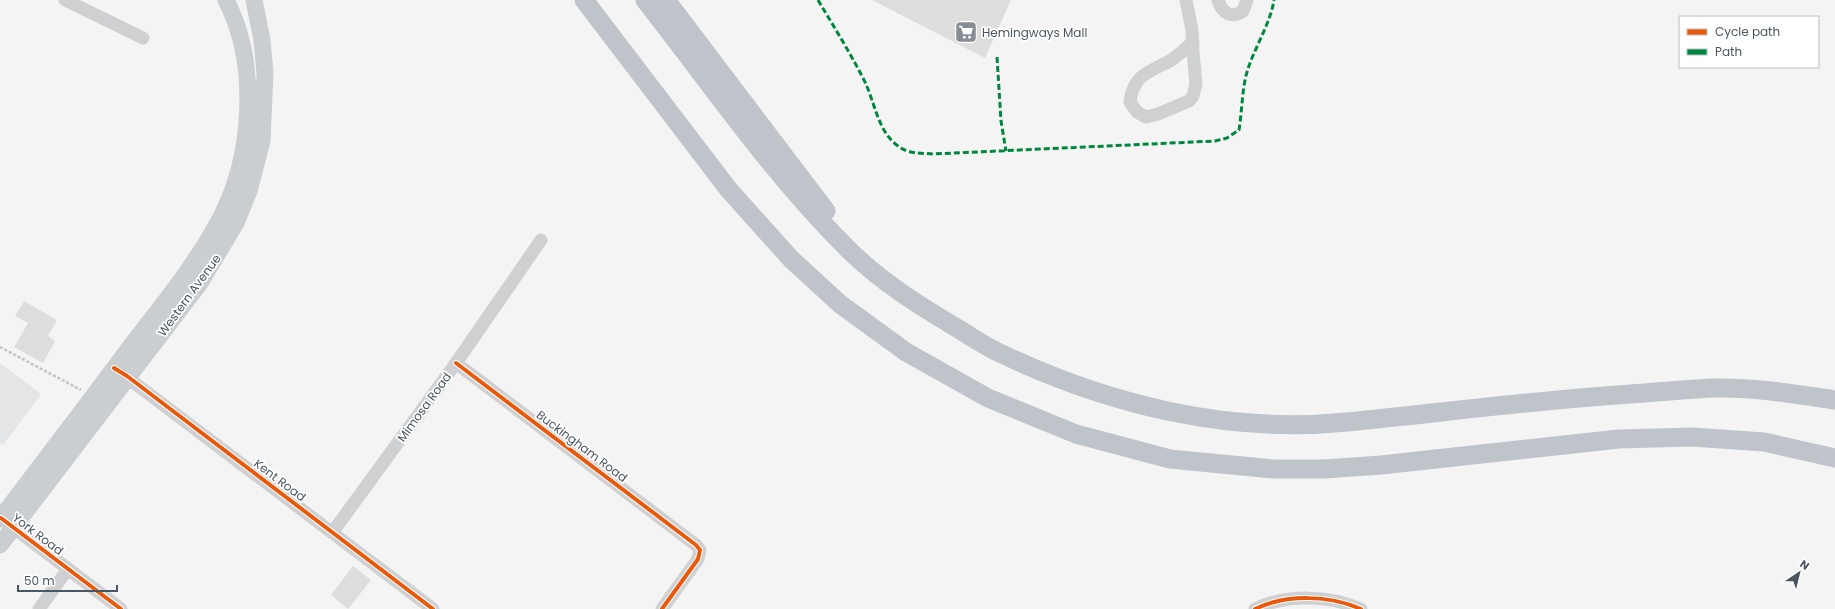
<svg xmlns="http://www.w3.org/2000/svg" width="1835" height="609" font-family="Poppins,sans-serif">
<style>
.airport{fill:#e4e5e7}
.building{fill:#ddddde}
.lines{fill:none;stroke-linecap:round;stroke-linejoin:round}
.path{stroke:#bcc7c4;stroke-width:2.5;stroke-dasharray:3 2;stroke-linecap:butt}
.minor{stroke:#ced0d2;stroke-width:13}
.major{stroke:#caced1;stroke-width:17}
.highway{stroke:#bec4c9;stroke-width:19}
.quiet{stroke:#00873e;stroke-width:3;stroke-dasharray:6 3;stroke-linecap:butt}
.cycleway-casing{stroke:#fff;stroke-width:6}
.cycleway{stroke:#e8590c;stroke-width:4}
.labels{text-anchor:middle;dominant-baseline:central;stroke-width:3.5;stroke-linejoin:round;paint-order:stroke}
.poi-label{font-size:12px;fill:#4a5661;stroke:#fff;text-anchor:start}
.street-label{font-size:12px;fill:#4a5661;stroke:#fff}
</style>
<rect width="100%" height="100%" fill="#f4f4f4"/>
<path class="airport" d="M0 363 41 394 3 445 0 443Z"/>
<path class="building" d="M872 0H1011L985 58Z
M24 301 57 320 48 336 55 341 43 363 14 347 28 323 15 316Z
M353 566 371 580 348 609 331 595Z"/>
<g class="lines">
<path class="path" d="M0 347 81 390"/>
<path class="minor" d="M65 0 143 38
M1186 0 1192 30 1193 52 1196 84 1193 96 1189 101 1158 114 1146 117 1137 112 1130 102C1133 76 1148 72 1168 62 1177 57 1185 49 1193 42
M1218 0C1222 13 1231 19 1243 11L1247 0
M456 363 696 545 700 550 698 559 662 609
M120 372 433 609
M6 522 121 609
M332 533 456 363 541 240
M39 609 68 569
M1255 609C1286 594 1329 595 1361 609"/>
<path class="major" d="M0 519C42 464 83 410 124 355 157 311 194 268 220 219 253 156 259 64 226 0
M0 545 200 283 236 223 249 191 262 141 265 73 262 40 254 0"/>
<path class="highway" d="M584 0 729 190 791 259 840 304 906 352 988 398 1076 434 1170 459 1273 469H1324L1381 465 1619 439 1692 437 1764 442 1835 458
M645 0C712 85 774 177 852 253 883 283 920 306 957 328 972 337 987 348 1004 355 1110 405 1229 434 1347 422 1447 412 1545 399 1645 393 1668 391 1691 389 1713 388 1754 387 1795 394 1835 400
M666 0 826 211"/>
<path class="quiet" d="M818 0C834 27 851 54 865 82 875 103 878 132 898 146 908 154 921 153 933 154L1215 141 1227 138 1239 130C1242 112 1242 89 1247 72 1254 48 1270 25 1274 0
M997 57 1001 121 1006 151"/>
<g class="cycleway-casing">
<path id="cycleway" d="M456 363 696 545 700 550 698 559 662 609
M114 368 127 376 433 609
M1 518 121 609
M1255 609C1286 594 1329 595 1361 609"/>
</g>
<use href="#cycleway" class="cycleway"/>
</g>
<defs>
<g id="supermarket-square" transform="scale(1.15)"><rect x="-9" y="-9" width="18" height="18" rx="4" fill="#868d94" stroke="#fff"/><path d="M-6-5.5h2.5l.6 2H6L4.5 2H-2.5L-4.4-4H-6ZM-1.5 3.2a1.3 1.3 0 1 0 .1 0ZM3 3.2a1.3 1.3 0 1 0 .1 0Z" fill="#fff"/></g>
</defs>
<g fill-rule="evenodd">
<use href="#supermarket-square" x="966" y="32"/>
</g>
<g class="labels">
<g class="poi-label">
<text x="982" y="32">Hemingways Mall</text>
</g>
<g class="street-label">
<text transform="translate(189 295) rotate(-54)">Western Avenue</text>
<text transform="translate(424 407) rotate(-54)">Mimosa Road</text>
<text transform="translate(582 446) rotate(37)">Buckingham Road</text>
<text transform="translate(280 480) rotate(37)">Kent Road</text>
<text transform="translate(38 534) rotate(37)">York Road</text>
</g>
</g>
<rect x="1679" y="16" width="140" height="52" fill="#ffffff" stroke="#b7bbc0"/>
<rect x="1687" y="29" width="20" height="6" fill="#e8590c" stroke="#b7bbc0"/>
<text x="1715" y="36" font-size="12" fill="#4a5661">Cycle path</text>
<rect x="1687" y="49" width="20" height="6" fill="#00873e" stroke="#b7bbc0"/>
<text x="1715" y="56" font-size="12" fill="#4a5661">Path</text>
<g transform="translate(1799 573) rotate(35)" stroke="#ffffff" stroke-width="3" paint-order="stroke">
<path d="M0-3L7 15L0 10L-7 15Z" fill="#4a5661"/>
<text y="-6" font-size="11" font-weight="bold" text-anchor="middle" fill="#4a5661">N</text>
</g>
<path d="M18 585v6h99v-6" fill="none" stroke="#4a5661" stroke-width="2"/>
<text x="24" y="585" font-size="12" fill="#4a5661" stroke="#ffffff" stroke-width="3" paint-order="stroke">50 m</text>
</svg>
